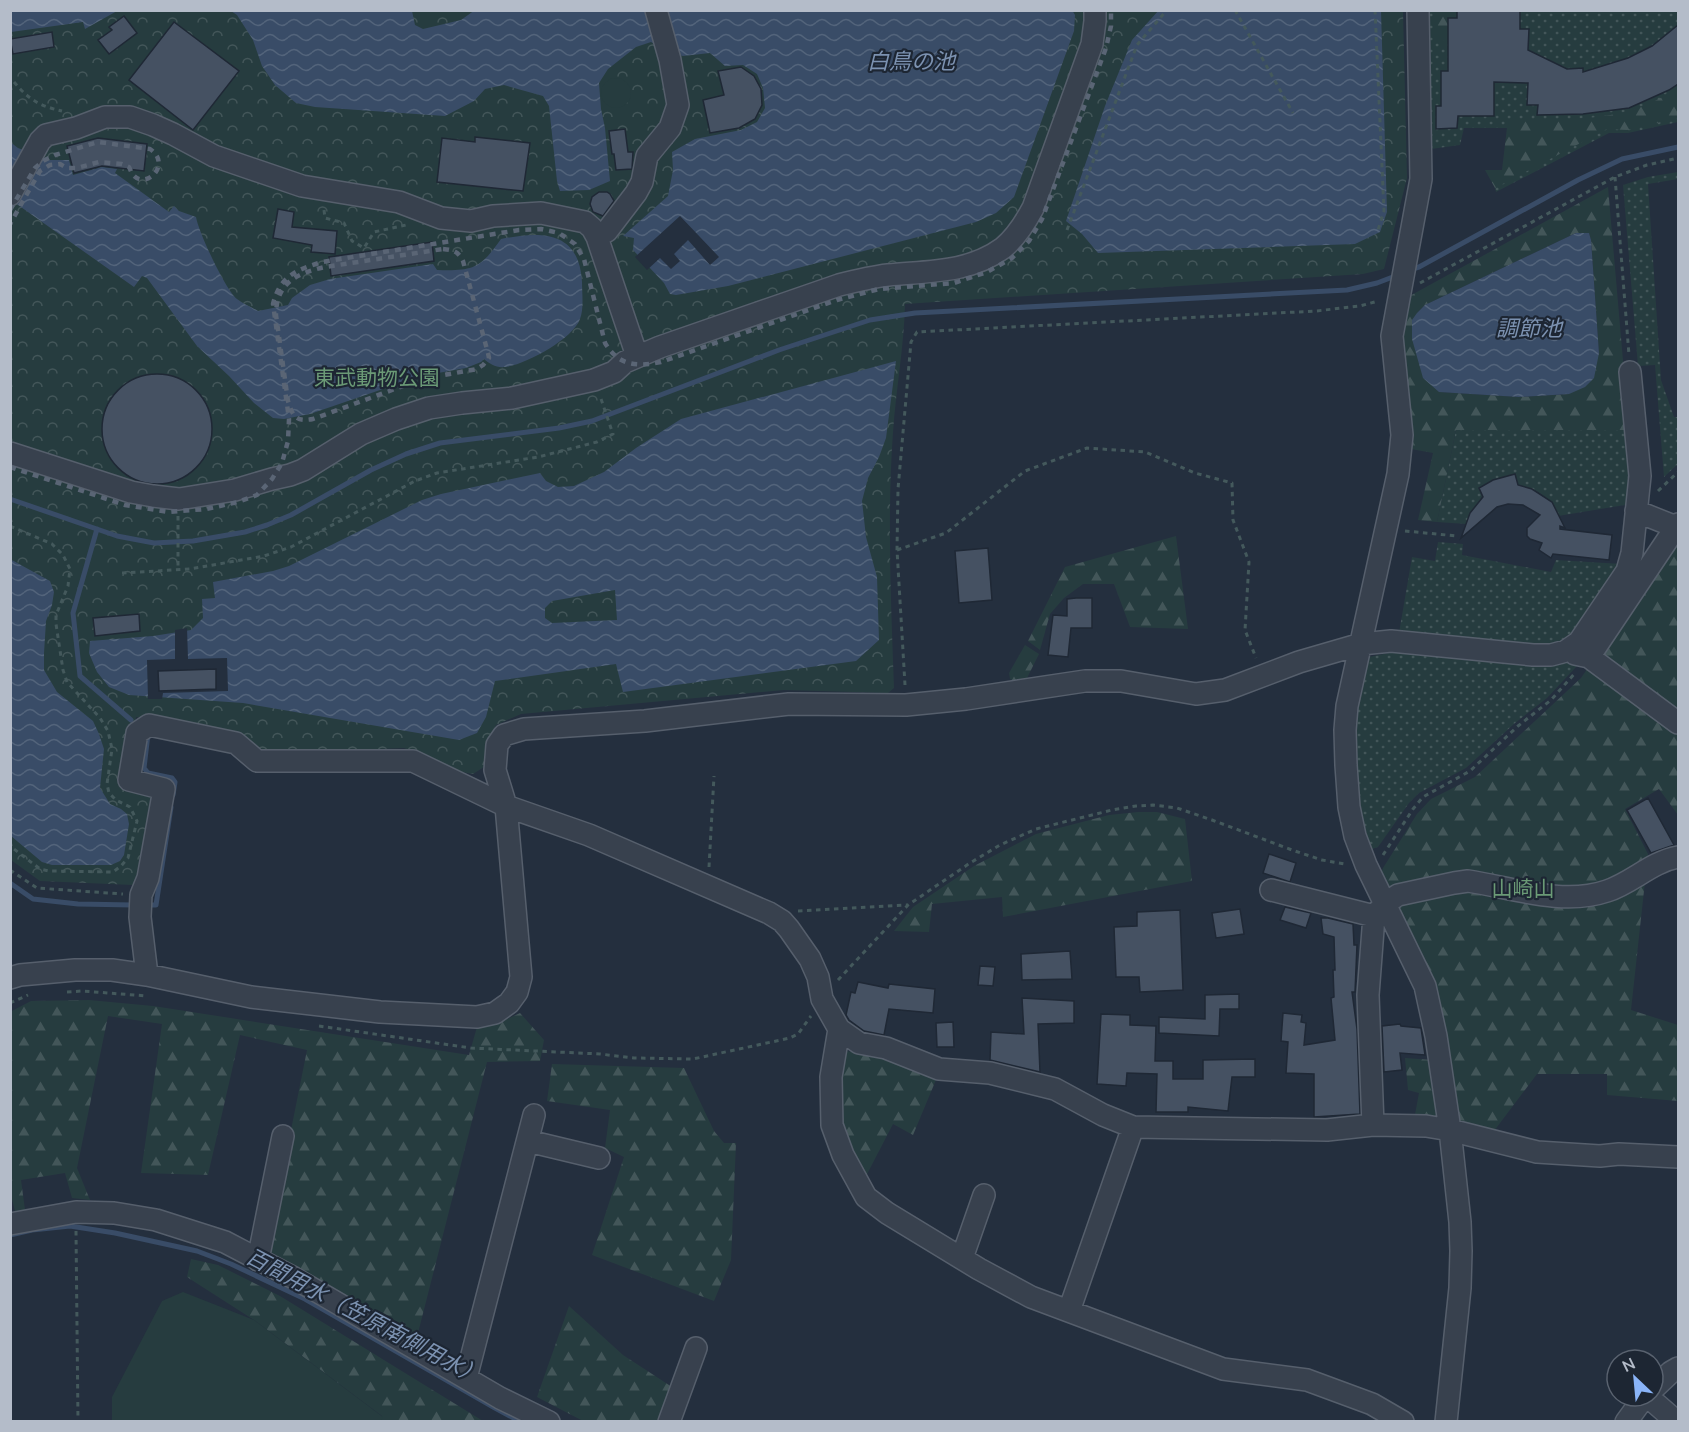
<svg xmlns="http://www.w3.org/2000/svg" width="1689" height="1432" font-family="'Nunito Sans','Noto Sans JP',sans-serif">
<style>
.grass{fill:url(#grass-dots)}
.forest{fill:url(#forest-firs);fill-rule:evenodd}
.park{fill:url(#park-crowns)}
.garden{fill:#263c3f}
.water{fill:url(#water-waves);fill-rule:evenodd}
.pier{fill:#242f3e}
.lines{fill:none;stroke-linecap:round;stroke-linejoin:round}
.stream{stroke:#394c67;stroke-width:5}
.building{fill:#455162;stroke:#1f2835;stroke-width:1.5}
.minor-casing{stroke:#565f6c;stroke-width:24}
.path{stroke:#44595c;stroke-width:3;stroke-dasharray:4.5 4.5;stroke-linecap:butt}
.minor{stroke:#38414e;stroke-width:21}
.rail{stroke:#5a6575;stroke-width:4.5;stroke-dasharray:6 6;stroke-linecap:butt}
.labels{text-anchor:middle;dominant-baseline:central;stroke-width:4.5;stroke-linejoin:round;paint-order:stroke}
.park-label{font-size:21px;fill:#6b9a76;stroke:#1d2633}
.water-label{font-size:22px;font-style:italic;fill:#7c92b1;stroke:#1d2633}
</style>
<defs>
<pattern id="grass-dots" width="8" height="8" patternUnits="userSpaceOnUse" patternTransform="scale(1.5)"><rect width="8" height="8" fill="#263c3f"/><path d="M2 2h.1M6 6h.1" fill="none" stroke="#435659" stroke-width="1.8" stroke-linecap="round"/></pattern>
<pattern id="forest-firs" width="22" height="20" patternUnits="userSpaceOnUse" patternTransform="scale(1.5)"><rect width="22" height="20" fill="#263c3f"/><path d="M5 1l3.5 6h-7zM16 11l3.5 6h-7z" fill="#435659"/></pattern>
<pattern id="park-crowns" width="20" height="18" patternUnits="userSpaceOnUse" patternTransform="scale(1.5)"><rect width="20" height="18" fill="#263c3f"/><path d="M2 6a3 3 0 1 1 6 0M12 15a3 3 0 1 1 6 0" fill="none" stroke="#435659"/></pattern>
<pattern id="water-waves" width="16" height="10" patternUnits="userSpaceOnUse" patternTransform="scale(1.5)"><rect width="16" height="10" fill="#394c67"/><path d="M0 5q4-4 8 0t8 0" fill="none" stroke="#53647b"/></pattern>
</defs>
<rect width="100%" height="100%" fill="#242f3e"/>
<path class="grass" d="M1430 11H1678V122L1628 133H1609L1496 192 1495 188 1510 174 1512 128H1464L1460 145 1431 149Z
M1678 172V179L1648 184 1661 380 1674 417H1678V464L1664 477 1655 365 1638 366 1623 185 1648 177Z
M1456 430H1629L1631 504 1558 516C1549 496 1539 490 1518 485L1515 474 1493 480C1484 495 1472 508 1466 524L1437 522Z
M1438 542 1463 544 1462 555 1551 572 1556 560 1622 564 1572 638 1552 646 1399 633 1412 557 1435 561Z
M1399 651 1576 660 1577 666 1547 698 1515 723 1466 768 1419 793 1409 803 1378 847 1372 849C1355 807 1350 751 1357 707 1360 690 1365 673 1369 657Z"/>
<path class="forest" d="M1435 11H1511L1510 40 1435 41Z
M1678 88V118L1627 130 1607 129 1495 188 1485 170H1502L1508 119C1548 119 1589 122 1628 111 1645 107 1663 97 1678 88Z
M1608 187 1629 430H1456L1437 522 1418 520 1433 453 1411 449 1413 429 1402 361 1400 334 1406 298ZM1576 233H1589L1591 240 1599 353 1569 394 1519 397 1440 392 1417 313 1425 305Z
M1176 536 1188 629 1130 627 1114 584H1083L1064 598 1050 614 1040 650 1028 641 1065 567Z
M1678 536V815L1659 789 1625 809 1648 854 1631 1010 1678 1025V1101L1607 1095V1074H1537L1494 1131 1457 1122 1444 1030 1379 879 1383 868 1417 814 1431 799 1475 777 1581 678Z
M1025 645 1039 654 1027 678 1014 681 1010 679 1009 673Z
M1138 812H1157L1185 819 1192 881 1003 917 1002 897 932 904 929 932 894 931 913 907 974 866 1036 834 1109 815Z
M89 1000 153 1006 469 1055 477 1027 501 1022 520 1013 544 1040 540 1061 487 1062 417 1337 267 1250 307 1050 240 1035 208 1175 141 1173 162 1024 108 1016 77 1168 90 1200 72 1198 65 1173 21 1180 25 1210 15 1211 10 1192V1012L31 1001Z
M843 1051 890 1055 938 1075 913 1135 893 1124 864 1180 839 1124 837 1078Z
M1405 1058 1432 1060 1440 1115 1436 1119 1414 1120 1419 1093 1408 1090Z
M552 1064 684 1068 714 1131 724 1143H736L731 1260 714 1301 592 1255 624 1157 605 1148 610 1110 547 1101Z
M191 1259 218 1265 280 1296 483 1421H381L382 1416 254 1320 187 1277Z
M569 1306 623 1355 672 1387 659 1421H583L537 1397Z"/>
<path class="park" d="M11 11H1403L1407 178 1384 269 1363 274 905 304C904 347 896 389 893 432 887 517 891 603 894 688L888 693 784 690 521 714 496 725 487 744 484 767 473 774 462 772 404 748 260 754 238 736 136 717 125 781 159 791 145 877 133 885 40 881 11 860Z"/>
<path class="garden" d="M601 93a15 15 0 1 1 30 0a15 15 0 1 1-30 0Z
M183 1292 254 1320 383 1417 381 1421H112V1397L162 1301Z"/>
<path class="water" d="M475 10H1072L1075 15 1074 31 1014 197 996 213 976 222 728 286 676 295 670 294 664 283 633 250 634 238 623 236 668 196 673 170 672 152 695 139 741 130 757 122 765 108 763 88 757 74 743 65 725 66 710 53 683 56 671 53 651 42 636 47 608 69 599 83 601 109 605 128 610 181 589 190 560 191 557 181 549 106 543 96 504 85 485 89 474 101 445 116 315 107 296 103 275 85 262 66 253 40 237 15 231 11H412L415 25 423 29 461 20Z
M1159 10 1381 11 1387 212 1380 232 1355 244 1098 253 1082 234 1066 221 1105 106 1132 40Z
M10 11 11 10 117 11 85 29 83 22 11 32Z
M10 142 18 148 48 160H69L73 175 102 167 117 169 115 173 169 212 174 206 179 211 196 217C198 231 226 291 237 299 243 304 251 307 258 311L288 305 292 298 310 285 330 279 433 264 437 270C473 271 480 269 501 239 541 231 579 230 582 282 582 294 584 308 580 319 573 339 525 365 505 367 496 368 490 364 484 359L481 362 466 368 421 376 310 414 284 419 273 418 254 403 229 376 197 346 147 278 142 276 134 287 11 200Z
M1576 233H1589L1591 240 1599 353 1594 378 1585 387 1569 394 1519 397 1439 392 1423 378 1412 339V320L1417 313 1425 305Z
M896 361 886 438 879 457 868 478 862 501 866 537 877 577 879 640 856 661 623 692 616 664 495 681 486 717 477 733 459 740 243 703 129 695 109 687 97 672 89 653 90 641 153 636 191 630 203 618 202 599 215 598 213 582 273 571 289 566 422 500 441 494 540 473 546 481 558 487 574 486 604 472 636 448 681 419ZM615 590 617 620 552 623 545 618V608L552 601Z
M10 559 50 581 54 592 52 605 46 621 44 653V670L57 692 93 721 99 734 104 749 100 788 110 804 121 809 127 814 129 824 124 855 120 861 111 865H52L42 862 11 836Z"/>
<path class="pier" d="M680 216 719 257 710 265 688 240 674 254 680 261 671 269 660 258 647 270 635 257Z
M187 628 188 659 227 658 228 691 163 693 162 699H148L147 660 175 659V630Z"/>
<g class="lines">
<path class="stream" d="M1409 270 1419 267 1578 180 1622 159 1678 147
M10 499 117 536 154 543 193 541 245 532 267 525 291 515 371 470 406 454 440 443 559 428 592 421 779 350 870 320 915 313 1347 290 1377 283 1398 275
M97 529 73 613 80 676 131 720
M148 734 144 768 148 773 172 778 175 782 173 795
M10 883 33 899 78 904 133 905
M152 905H156L171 807
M10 1235 32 1230 70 1226 115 1233 197 1251 231 1264 305 1299 495 1408 521 1422"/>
</g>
<path class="building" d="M1457 10H1520V29H1529L1528 50 1567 69 1583 68V72L1628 58 1652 46 1678 25V84L1669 90 1629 108 1583 114 1537 115 1538 105H1527L1528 83 1494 82V116H1458L1457 128 1436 129V106H1441V71H1448V18H1457Z
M124 16 137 33 109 54 98 40 112 30 109 27Z
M174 22 239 71 193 130 129 80Z
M52 32 54 47 13 54 10 39Z
M741 67 754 76 761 89 762 105 755 119 739 128 710 133 703 100 724 95 718 71Z
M625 129 628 152H633L632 169 616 170 614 154H612L609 131Z
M475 137 530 143 523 191 437 182 442 138 475 142Z
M98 138 147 144 144 171 102 166 74 173 67 146Z
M599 192H607L610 194 614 201 603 216 593 212 590 204 592 197Z
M278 209 294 212 292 227 337 231 335 254 311 252 312 245 273 238Z
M432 242 434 261 331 276 329 257Z
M102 429a55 55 0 1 1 110 0a55 55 0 1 1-110 0Z
M1515 474 1518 485 1532 489 1552 502 1565 528 1560 526V529L1612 535 1609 560 1553 554 1551 558 1539 550 1542 543 1530 539 1527 536V528L1540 515 1523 505 1508 504 1497 507 1461 538 1470 513 1483 497 1479 488 1493 480Z
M988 548 992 600 959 603 955 551Z
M1076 598H1092V628H1071L1068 657 1048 655 1053 615 1067 616V599Z
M139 614 140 631 95 636 93 618Z
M216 669V689L159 691 158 671Z
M1648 798 1674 845 1651 853 1627 810Z
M1269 854 1296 863 1290 882 1263 873Z
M1285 907 1311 913 1306 928 1280 920Z
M1240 909 1244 934 1216 938 1212 913Z
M1180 910 1183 990 1140 992 1139 977H1116L1114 927 1137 926V912Z
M1321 918H1328L1353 924 1354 945H1357L1355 992H1352L1357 1029 1360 1114 1314 1117V1074L1286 1073 1288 1042 1281 1041 1283 1013 1302 1015 1301 1022 1306 1023 1304 1045 1335 1040 1331 998 1334 997 1333 970H1335L1334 937 1323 934Z
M1070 951 1072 979 1022 980 1021 954Z
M980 966 995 967 993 986 978 985Z
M858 982 888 988 889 984 935 989 933 1013 889 1009 884 1035 864 1031 849 1020 846 1015 851 992 855 993Z
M1239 994V1009H1220L1219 1036 1159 1033V1017L1205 1019V995Z
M1022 998 1074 1001V1023L1038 1024 1040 1072 990 1060 991 1032 1024 1034Z
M1101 1014 1130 1015V1025L1156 1026 1155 1061H1173V1079H1203V1060L1255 1059V1077H1232L1228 1111 1188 1107V1112H1156L1157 1074 1127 1073 1126 1086 1097 1084Z
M953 1022 954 1047H937L936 1023Z
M1400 1024 1401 1026 1421 1028 1425 1055 1400 1053 1402 1070 1384 1072 1382 1026Z"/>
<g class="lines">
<g class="minor-casing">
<path id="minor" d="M1418 10 1421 179 1392 336 1402 435 1398 474 1347 706 1345 730 1346 765 1349 807 1355 836 1366 865 1425 986 1436 1036 1450 1130 1460 1222 1461 1251 1460 1288 1446 1422
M10 195 40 141 46 135 76 128 105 117H130L153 125 173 134 214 156 302 186 399 202 441 218 471 221 493 216 541 213 585 222 592 228 597 237 637 356
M597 237 607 231 636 193 642 182 647 156 670 128 678 105 670 60 656 10
M10 453 131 492 153 496 179 499 235 490 272 479 290 475 303 470 361 434 396 419 429 408 462 403 512 398 594 380 614 372 625 362 660 347 839 285C855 281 871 277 888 275 928 271 969 273 1003 248 1016 237 1025 223 1033 208L1092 44 1095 21V10
M1636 511 1676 527
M1575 654 1589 657 1678 723
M1589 657 1678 524
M1271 890 1374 916
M147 975 140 917 141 895 148 878 164 789 129 780 137 733 149 725 236 743 257 761H413L506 806 589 835 769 913 782 921 789 929 810 959 818 977 822 999 839 1029 859 1043 886 1048 939 1069 990 1073 1055 1089 1103 1115 1133 1127 1327 1130 1373 1125 1426 1126 1450 1130 1537 1152 1600 1156 1619 1154 1678 1157
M10 978 20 975 75 970H112L147 975 251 997 380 1012 477 1017 495 1013 509 1003 517 992 521 977 506 806 495 770 497 745 504 735 524 729 645 721 789 704 906 705 966 699 1085 681H1121L1196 694 1225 690 1299 662 1361 644 1391 641 1533 655H1551L1566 651 1579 642 1627 571 1632 553 1640 476 1630 372
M839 1029 831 1077 832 1125 843 1155 866 1197 887 1213 979 1269 1031 1297 1223 1369 1307 1380 1372 1404 1403 1422
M1373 1125 1368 995 1374 916 1386 903 1398 895 1454 883 1468 881C1513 888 1563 906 1607 891 1632 883 1651 862 1678 857
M528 1141 599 1158
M10 1224 76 1212 114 1213 156 1220 225 1242 294 1278 500 1398 549 1422
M962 1258 984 1195
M258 1260 283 1136
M1069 1311 1133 1127
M466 1378 534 1115
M1653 1389 1671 1372 1678 1368
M1647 1396 1677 1422
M669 1422 696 1348
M1626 1422 1645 1396"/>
</g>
<path class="path" d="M1235 10 1293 113
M1375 10 1384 211 1378 230
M14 82C29 100 40 106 62 111
M1615 177 1629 355
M324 210 325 218 344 223 352 241 364 248 374 232 406 225
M1067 230 1137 45 1167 10
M1420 283 1615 177 1647 165 1678 158
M1658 491 1678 472
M178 516V569
M10 526 52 544 63 555 70 569 68 586 56 615V624L63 670 67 682 100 718 108 731 112 749 107 784 109 793 116 800 130 807 137 821 128 858 121 866 113 872 49 871 40 869 10 846
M1405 531 1457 536
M897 550 946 533 1025 471 1087 448 1145 452 1195 473 1232 483 1233 520 1249 562 1245 630 1256 658
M122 573 190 569 264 556 291 547 415 481 437 473 538 457 597 442 613 434 600 396
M905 685 897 550 898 489 911 342 917 332 1316 311 1360 306 1378 301
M1383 855 1413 809 1423 797 1470 771 1518 726 1551 700 1576 672
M709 867 714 776
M10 870 37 888 123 894
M798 911 908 905
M838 980 908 905 970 863 1000 845 1036 829 1112 810 1136 806 1153 805 1177 808 1212 820 1292 850 1322 860 1345 864
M67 992 82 991 147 996
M10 1003 28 995
M319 1026 471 1048 600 1054 634 1058 693 1059 790 1038 798 1034 811 1016
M76 1231 78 1422"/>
<use href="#minor" class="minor"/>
<path class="rail" d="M10 210 35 168 43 161 55 155 98 142 150 149C172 164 147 189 134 176 132 174 130 169 129 167L122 164 99 162 77 168H67L60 164 50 165 40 171 10 224
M443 249C453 250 458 251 463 261L488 353 489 358 483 365 477 369 422 379 313 419C296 422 293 417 288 401L276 315C276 283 297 273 325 267Z
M10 467 125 505 169 512 206 509 238 502 257 495 272 479 282 463 288 441 289 419 273 304C280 276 296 270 322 262L519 230 541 229 559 233 575 244 584 259 605 343C619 366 636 367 661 362L837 300 879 289 954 283 987 272 1012 258 1029 241 1042 219 1106 48 1111 26V10"/>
</g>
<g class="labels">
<g class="park-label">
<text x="377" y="378">東武動物公園</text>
<text x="1523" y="889">山崎山</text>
</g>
<g class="water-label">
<text x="911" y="62">白鳥の池</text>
<text x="1529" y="329">調節池</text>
<text transform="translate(364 1317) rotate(28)">百間用水（笠原南側用水）</text>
</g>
</g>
<rect width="1689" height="1432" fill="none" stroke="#b4bcc9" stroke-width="24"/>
<g transform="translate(1635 1378) rotate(334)"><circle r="28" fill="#1d2633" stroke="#59626f" stroke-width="1.5"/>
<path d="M0-4.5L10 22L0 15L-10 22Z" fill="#8ab4f8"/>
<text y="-9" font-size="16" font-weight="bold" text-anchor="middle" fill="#b4bcc9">N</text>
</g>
</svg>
